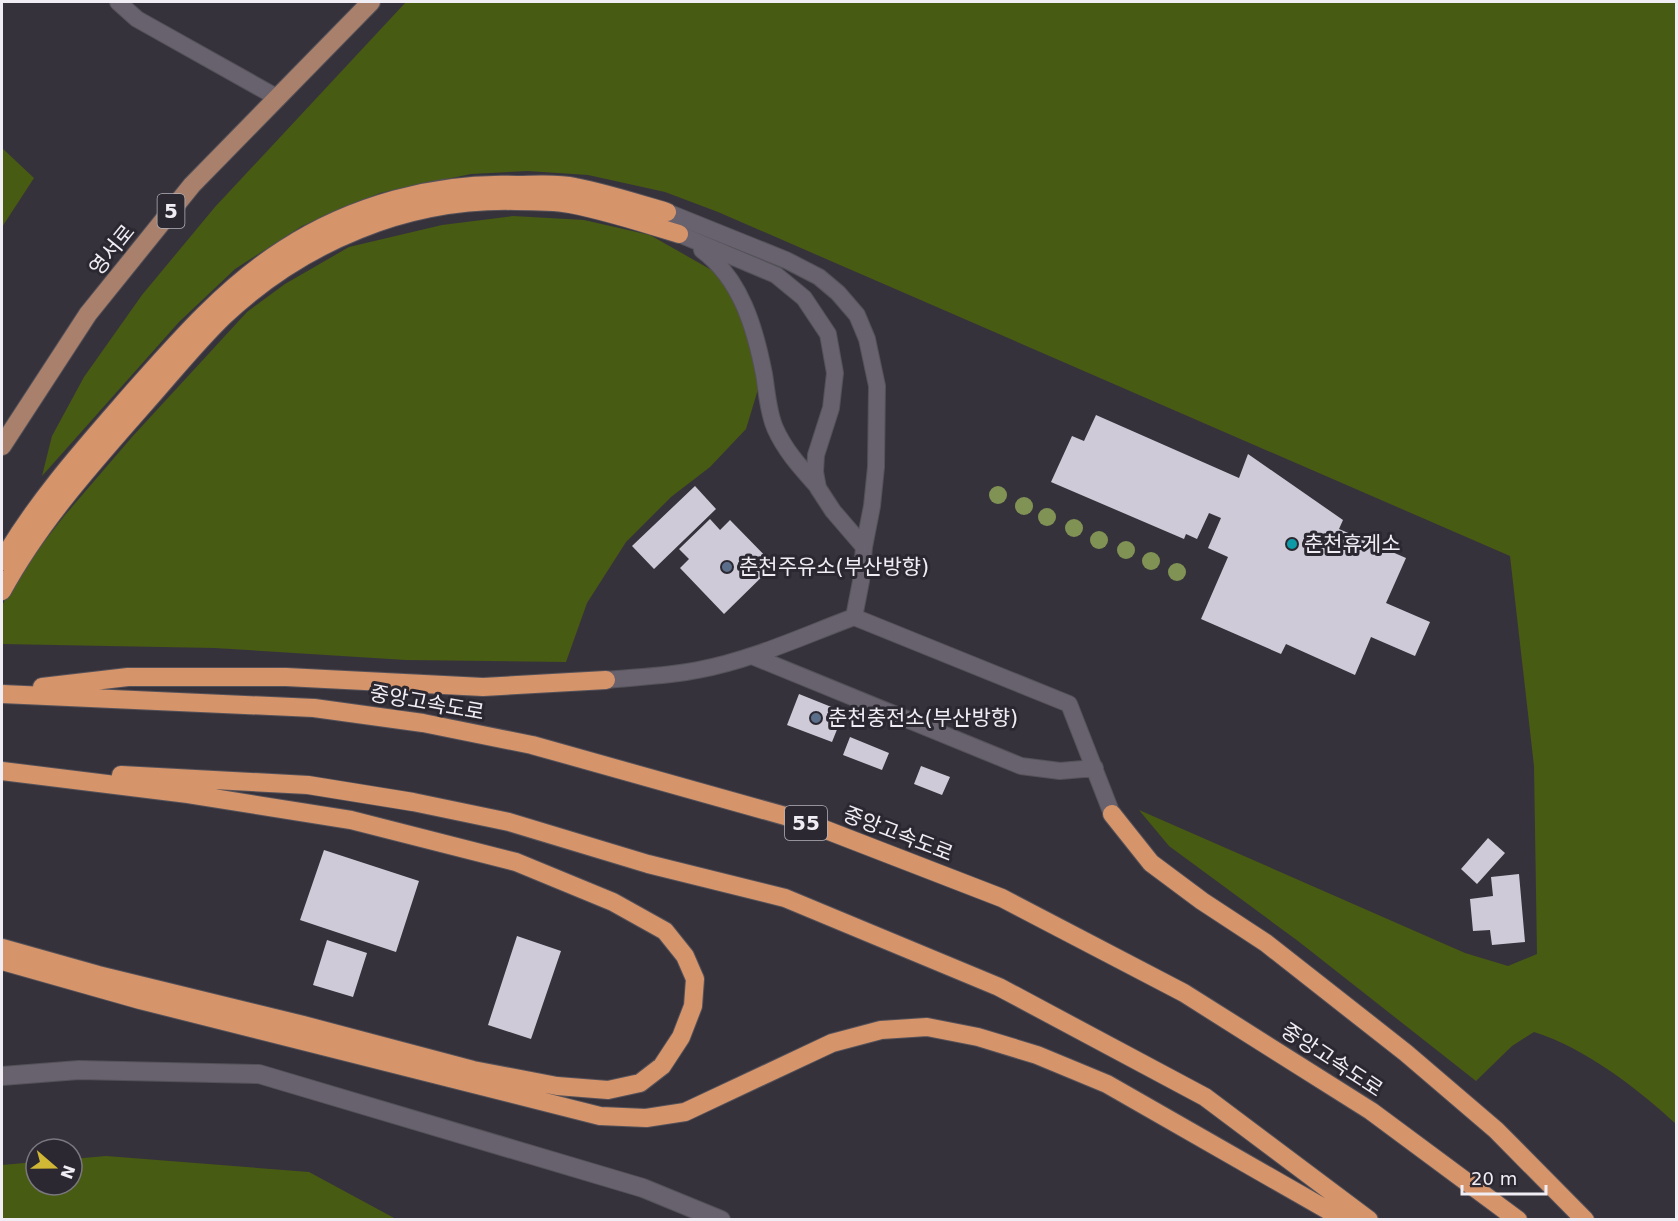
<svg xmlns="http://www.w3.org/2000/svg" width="1678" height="1221" font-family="'DejaVu Sans','Noto Sans KR',sans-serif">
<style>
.green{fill:#485b12}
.building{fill:#cfcad7}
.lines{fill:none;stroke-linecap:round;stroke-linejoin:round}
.service-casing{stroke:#545159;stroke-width:18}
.minor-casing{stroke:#545159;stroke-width:20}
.primary-casing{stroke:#545159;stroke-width:20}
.motorway-casing{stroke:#545159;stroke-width:20}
.service{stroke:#67626d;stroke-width:16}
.minor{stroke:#67626d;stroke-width:18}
.primary{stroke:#a9806b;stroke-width:18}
.motorway{stroke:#d5946a;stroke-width:18}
.tree{fill:#809354}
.culture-dot{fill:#0f9aa8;stroke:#2c2831;stroke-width:2}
.service-dot{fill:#5c6f8a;stroke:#2c2831;stroke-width:2}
.labels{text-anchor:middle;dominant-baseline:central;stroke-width:6;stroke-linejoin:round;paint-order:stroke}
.shield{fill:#2c2831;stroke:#b5b2ba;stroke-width:1.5}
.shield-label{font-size:20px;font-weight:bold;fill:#f0edf4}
.street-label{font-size:21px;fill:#f0edf4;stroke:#2c2831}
.poi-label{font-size:21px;fill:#f0edf4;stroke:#2c2831;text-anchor:start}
</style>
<rect width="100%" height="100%" fill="#36323c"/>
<path class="green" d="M406 2H1676V1124C1637 1088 1585 1048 1534 1032L1512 1046 1476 1081 1298 941 1169 846 1139 810 1465 953 1508 966 1537 954 1534 766 1510 556 718 212 665 192 588 175 527 171 471 174 380 193 302 226 235 269 179 322 42 476 52 436 84 377 142 295 215 207Z
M2 148 34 178 2 227V147Z
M513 216 584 220 650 235 715 272 736 296 752 335 759 386 746 429 710 467 671 497 626 542 587 603 566 662 406 660 215 648 2 644V606L15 579 65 515 132 437 247 312 285 284 349 247 442 225Z
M106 1156 309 1172 396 1219H2V1165L36 1162V1185H72V1159Z"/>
<path class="building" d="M1096 415 1239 478 1248 454 1343 520 1339 529 1406 558 1386 603 1430 622 1415 656 1371 637 1355 675 1286 644 1281 654 1201 619 1228 557 1208 548 1221 518 1209 513 1197 539 1186 534 1184 539 1051 482 1072 436 1084 441Z
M695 486 716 509 654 569 632 546Z
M710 519 720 530 730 520 774 565 724 614 680 568 689 559 679 549Z
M799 694 844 712 832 742 787 725Z
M850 737 889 753 882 770 843 755Z
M921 766 950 777 942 795 914 784Z
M1488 838 1505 853 1477 884 1461 869Z
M324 850 419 881 396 952 300 920Z
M1519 874 1525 942 1492 945 1490 930 1473 931 1470 899 1493 896 1491 877Z
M517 936 561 951 531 1039 488 1025Z
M327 940 367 953 353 997 313 985Z"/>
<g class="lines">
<g class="service-casing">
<path id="service" d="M118 2 137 19 278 98
M667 212 786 260 819 277 838 293 857 315 867 339 877 386 876 467 872 506 864 547 861 581 854 617
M679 234 776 275 804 298 828 334 835 373 831 408 816 455 815 472 818 488 833 511 864 547
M702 250C741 279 755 328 764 374 767 392 768 412 775 428 785 451 802 469 818 487
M752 656 1021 766 1060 771 1095 768
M606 680C637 677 668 676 698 670 752 660 803 636 854 617L1069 704 1112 814"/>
</g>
<g class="minor-casing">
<path id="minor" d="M2 1076 79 1070 259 1074 643 1188 721 1220"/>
</g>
<g class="primary-casing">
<path id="primary" d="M2 446 88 314 192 185 371 2"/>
</g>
<g class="motorway-casing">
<path id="motorway" d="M2 561C38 499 85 447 132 393 178 341 225 287 284 249 352 205 435 182 516 185 535 185 557 183 575 187 606 193 637 203 667 212
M2 591C39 523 91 465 142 407 169 377 195 344 224 316 303 242 407 198 516 201 534 201 552 201 570 204 607 211 644 223 679 234
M42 687 128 677H286L483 687 606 680
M2 694 314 708 423 723 532 745 803 821 1002 898 1184 993 1371 1111 1518 1220
M2 771 188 794 351 820 516 862 613 902 665 931 685 956 695 979 693 1006 681 1037 662 1066 640 1083 608 1090 557 1086 473 1070 303 1025 98 975 2 948
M121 775 308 785 413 802 509 822 648 864 785 898 999 987 1205 1097 1369 1220
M1112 814 1151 863 1202 901 1266 943 1406 1053 1496 1130 1585 1220
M2 961 140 1000 600 1116 646 1118 685 1112 832 1043 881 1030 927 1027 978 1037 1037 1055 1107 1084 1345 1220"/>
</g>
<use href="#service" class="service"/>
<use href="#minor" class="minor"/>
<use href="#primary" class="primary"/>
<use href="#motorway" class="motorway"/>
</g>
<g class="tree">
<circle cx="998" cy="495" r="9"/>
<circle cx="1024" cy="506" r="9"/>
<circle cx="1047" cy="517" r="9"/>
<circle cx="1074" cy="528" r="9"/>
<circle cx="1099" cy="540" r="9"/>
<circle cx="1126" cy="550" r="9"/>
<circle cx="1151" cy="561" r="9"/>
<circle cx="1177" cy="572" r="9"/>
</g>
<circle class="culture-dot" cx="1292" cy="544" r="6"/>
<g class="service-dot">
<circle cx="727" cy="567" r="6"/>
<circle cx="816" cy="718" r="6"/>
</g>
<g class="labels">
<g class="shield">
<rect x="157.5" y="194" width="27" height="34" rx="4.5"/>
<rect x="785" y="806" width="42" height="34" rx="4.5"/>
</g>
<g class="shield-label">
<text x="171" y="211">5</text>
<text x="806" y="823">55</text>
</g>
<g class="street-label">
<text transform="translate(112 250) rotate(-51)">영서로</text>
<text transform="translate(427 703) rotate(10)">중앙고속도로</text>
<text transform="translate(898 834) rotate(21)">중앙고속도로</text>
<text transform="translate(1332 1060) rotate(33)">중앙고속도로</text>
</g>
<g class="poi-label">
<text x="1304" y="544">춘천휴게소</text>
<text x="739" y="567">춘천주유소(부산방향)</text>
<text x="828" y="718">춘천충전소(부산방향)</text>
</g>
</g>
<rect width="1678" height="1221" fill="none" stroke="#f0edf4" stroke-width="6"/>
<g transform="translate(54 1167) rotate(110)"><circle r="28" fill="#2c2831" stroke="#7a777f" stroke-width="1.5"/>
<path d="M0-4.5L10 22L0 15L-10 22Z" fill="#d1b736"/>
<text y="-9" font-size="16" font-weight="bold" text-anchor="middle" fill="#f0edf4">N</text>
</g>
<path d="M1462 1185v9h84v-9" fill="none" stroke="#f0edf4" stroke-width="3"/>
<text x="1471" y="1185" font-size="18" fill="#f0edf4" stroke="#2c2831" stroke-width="4.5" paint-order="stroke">20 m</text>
</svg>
